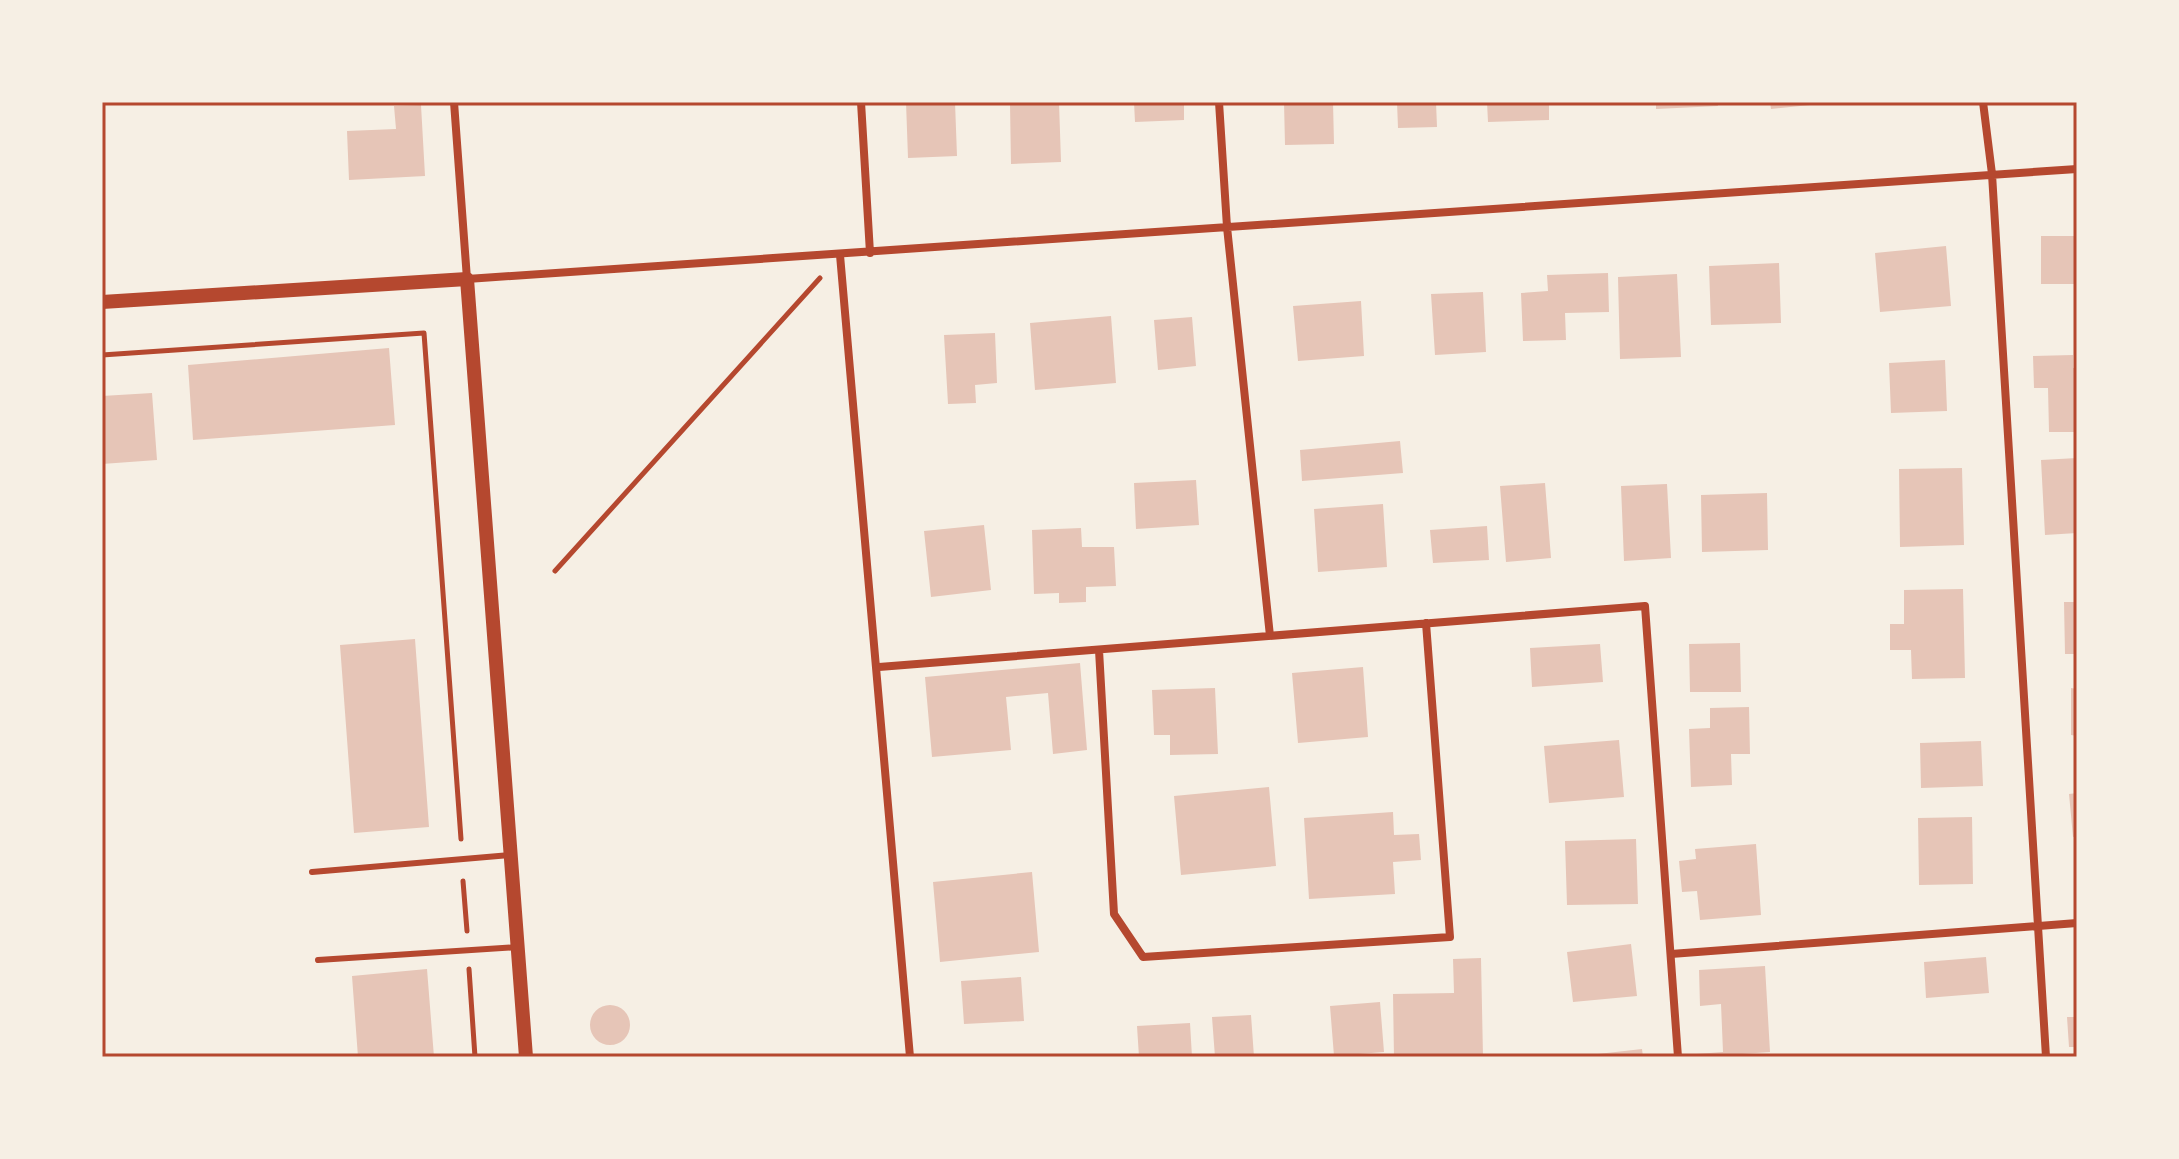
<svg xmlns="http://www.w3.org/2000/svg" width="2179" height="1159" font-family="'Fira Sans',sans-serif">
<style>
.building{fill:#e6c5b7}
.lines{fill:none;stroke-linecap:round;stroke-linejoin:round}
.path{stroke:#b5482f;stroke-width:5}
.service{stroke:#b5482f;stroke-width:6}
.minor{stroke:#b5482f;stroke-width:8}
.tertiary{stroke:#b5482f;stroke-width:14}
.neatline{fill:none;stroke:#b5482f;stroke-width:3}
</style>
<rect width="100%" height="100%" fill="#f6efe4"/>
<path class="building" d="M906 102H955L957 156 908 158Z
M1059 102 1061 162 1011 164 1010 104Z
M1134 102H1184V120L1135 122Z
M1284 102H1333L1334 144 1285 145Z
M1397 102H1436L1437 127 1398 128Z
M1487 102H1549V120L1488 122Z
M1656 102H1717L1718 106 1656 109Z
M1770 102H1809L1810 105 1771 109Z
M421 105 425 176 349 180 347 131 396 129 394 106Z
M2041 236H2077V284H2041Z
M1946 246 1951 306 1880 312 1875 253Z
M1779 263 1781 323 1711 325 1709 266Z
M1608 273 1609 312 1565 313 1566 340 1523 341 1521 293 1548 291 1547 275Z
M1677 274 1681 357 1620 359 1618 277Z
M1483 292 1486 352 1435 355 1431 294Z
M1361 301 1364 356 1298 361 1293 306Z
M1111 316 1116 383 1035 390 1030 323Z
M1192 317 1196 366 1158 370 1154 320Z
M995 333 997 383 975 385 976 403 948 404 944 335Z
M389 348 395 425 193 440 188 365Z
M2073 355V368H2077V432H2049L2048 388H2034L2033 356Z
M1945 360 1947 411 1891 413 1889 363Z
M152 393 157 460 102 464V396Z
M1400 441 1403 473 1302 481 1300 450Z
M2077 458V533L2045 535 2041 460Z
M1962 468 1964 545 1900 547 1899 469Z
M1196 480 1199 525 1136 529 1134 483Z
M1545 483 1551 558 1506 562 1500 486Z
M1667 484 1671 558 1624 561 1621 486Z
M1767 493 1768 550 1702 552 1701 495Z
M1383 504 1387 567 1318 572 1314 509Z
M984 525 991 590 931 597 924 531Z
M1487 526 1489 560 1433 563 1430 530Z
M1081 528 1082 547H1114L1116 586 1086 587V602L1059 603V593L1034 594 1032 530Z
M1963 589 1965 678 1912 679 1911 650H1890V624H1904V590Z
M2064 602H2077V654H2065Z
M415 639 429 827 354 833 340 645Z
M1740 643 1741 692H1690L1689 644Z
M1600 644 1603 682 1532 687 1530 648Z
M1080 663 1087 750 1053 754 1048 693 1006 697 1011 750 932 757 925 677Z
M1363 667 1368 737 1298 743 1292 673Z
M1215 688 1218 754 1170 755V735H1154L1152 690Z
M2071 688 2077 689V736L2071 735Z
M1749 707 1750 754H1731L1732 785 1691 787 1689 729 1710 728V708Z
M1619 740 1624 797 1549 803 1544 746Z
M1981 741 1983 786 1921 788 1920 743Z
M1269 787 1276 866 1181 875 1174 796Z
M2077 793V836L2073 837 2069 794Z
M1393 812 1394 835 1419 834 1421 860 1393 862 1395 894 1309 899 1304 818Z
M1972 817 1973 884 1919 885 1918 818Z
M1636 839 1638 904 1567 905 1565 841Z
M1756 844 1761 915 1700 920 1697 891 1682 892 1679 861 1696 859 1695 849Z
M1032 872 1039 952 940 962 933 882Z
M1631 944 1637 996 1573 1002 1567 952Z
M1986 957 1989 993 1926 998 1924 962Z
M1481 958 1483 1057H1394L1393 994 1454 993 1453 959Z
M1765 966 1770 1052 1742 1054 1743 1057H1697L1696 1054 1723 1052 1721 1004 1700 1006 1699 970Z
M427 969 434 1057H358L352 976Z
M1021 977 1024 1021 964 1024 961 981Z
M1380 1002 1384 1052 1334 1056 1330 1006Z
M590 1025a20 20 0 1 1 40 0a20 20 0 1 1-40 0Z
M1251 1015 1254 1057H1215L1212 1017Z
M2067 1017H2077V1047H2069Z
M1190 1023 1192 1057H1139L1137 1026Z
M1642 1049 1643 1057H1589V1055Z"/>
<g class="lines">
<path class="path" d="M102 355 424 333 461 839
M555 571 820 278
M463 881 467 931
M469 969 475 1057"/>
<path class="service" d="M312 872 511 855
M318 960 518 947"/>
<path class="minor" d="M454 102 467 279 2077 169
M861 102 870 253
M1219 102 1227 227 1270 636
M1983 102 1992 174 2046 1057
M840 255 910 1057
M1099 650 1114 914 1143 957 1450 937 1426 623
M879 667 1645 606 1678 1057
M1671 954 2077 923"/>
<path class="tertiary" d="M102 302 467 279 526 1057"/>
</g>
<rect width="2179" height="1159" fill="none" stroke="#f6efe4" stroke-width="208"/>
<rect x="104" y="104" width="1971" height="951" class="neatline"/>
</svg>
